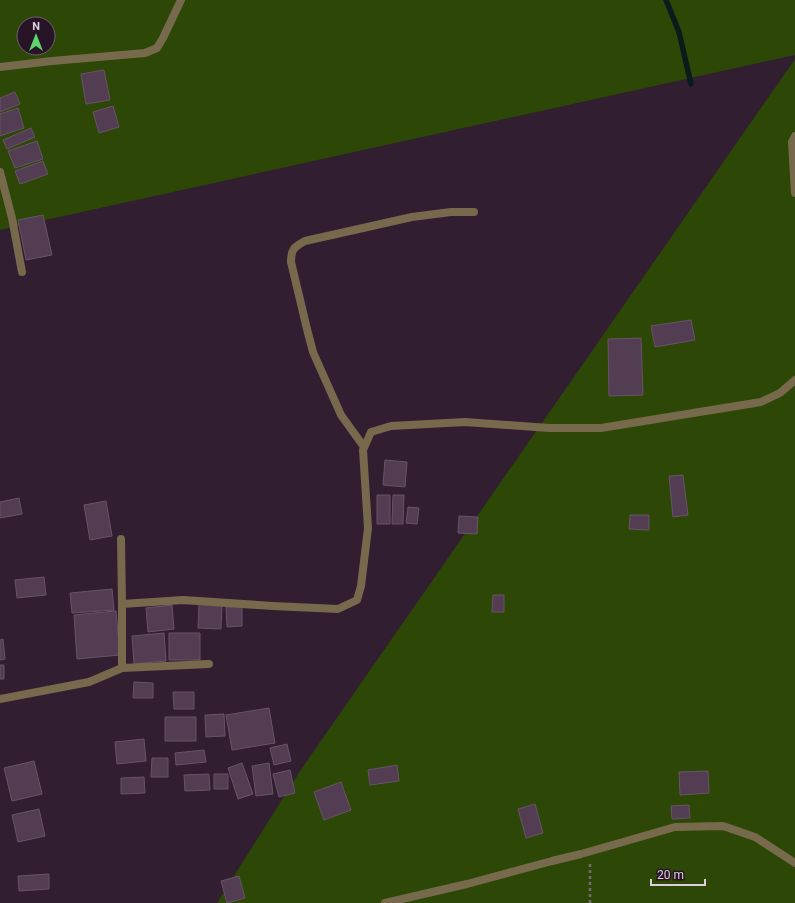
<svg xmlns="http://www.w3.org/2000/svg" width="795" height="903" font-family="Roboto,sans-serif">
<style>
.green{fill:#2d4706;fill-rule:evenodd}
.lines{fill:none;stroke-linecap:round;stroke-linejoin:round}
.stream{stroke:#0b1a1b;stroke-width:5.5}
.building{fill:#533d52;stroke:#695368}
.path{stroke:#7a6979;stroke-width:2.5;stroke-dasharray:3 3;stroke-linecap:butt}
.service{stroke:#77694c;stroke-width:8}
.minor{stroke:#77694c;stroke-width:8}
</style>
<rect width="100%" height="100%" fill="#311e31"/>
<path class="green" d="M0 0H795V55L0 230ZM24 24H48V48H24Z
M795 59V903H217L302 768Z"/>
<g class="lines">
<path class="stream" d="M666 0 679 32 691 84"/>
</g>
<path class="building" d="M104 70 110 100 86 104 81 74Z
M15 92 20 104 0 112V98Z
M113 106 119 127 99 133 93 112Z
M18 108 24 128 0 136V114Z
M31 128 35 137 7 149 3 140Z
M37 141 43 159 15 168 8 151Z
M43 161 48 174 20 184 15 171Z
M43 215 52 255 26 260 18 220Z
M691 320 695 340 655 347 651 326Z
M641 338 643 395 609 396 608 339Z
M385 460 407 462 405 487 383 485Z
M683 475 688 515 673 517 669 476Z
M377 495H390V524H377Z
M393 495H404L403 524H392Z
M19 498 22 514 0 518V502Z
M106 501 112 536 90 540 84 505Z
M408 507 419 508 417 524 406 523Z
M630 515H649V530L629 529Z
M459 516 478 517 477 534 458 533Z
M44 577 46 595 17 598 15 580Z
M112 589 114 610 72 613 70 593Z
M493 595H504V612H492Z
M199 603 222 605 221 629 198 628Z
M172 605 174 629 148 632 146 608Z
M242 606V626L227 627 226 607Z
M116 611 120 655 77 659 74 615Z
M164 633 166 661 134 664 132 636Z
M169 633H200V660H169Z
M3 639 5 659 0 660V640Z
M0 665H4V679H0Z
M134 682 153 683V698H133Z
M173 692H194V709H174Z
M269 708 275 743 232 750 226 715Z
M224 714 225 736 206 737 205 715Z
M165 717H196V741H165Z
M144 739 146 761 117 764 115 742Z
M287 744 291 761 274 765 270 748Z
M204 750 206 762 176 765 175 753Z
M152 758H168V777H151Z
M34 761 42 794 12 801 4 768Z
M242 763 253 794 238 799 228 768Z
M269 763 273 794 256 796 252 766Z
M397 765 399 781 370 785 368 770Z
M290 770 295 793 279 797 273 774Z
M708 771 709 793 680 795 679 772Z
M209 774 210 790 185 791 184 775Z
M214 774H228V789H214Z
M144 777 145 793 121 794V778Z
M341 782 351 810 324 820 314 792Z
M535 804 543 833 526 838 518 809Z
M689 805 690 818 672 819 671 806Z
M39 809 45 836 18 842 12 815Z
M49 874V889L19 891 18 876Z
M239 876 245 898 227 903 221 881Z"/>
<g class="lines">
<path class="path" d="M590 903V864"/>
<path class="service" d="M121 539 122 604
M122 668 209 664"/>
<path class="minor" d="M0 67 52 61 145 53 157 48 163 38 181 0
M795 136 792 142 795 193
M0 172 12 218 22 272
M364 447 341 415 313 352 307 329 291 262C291 249 294 247 305 241L412 217 451 212H474
M0 699 89 682 122 668V604L183 600 273 606 338 609 357 600 361 586 368 528 363 450 371 432 391 426 465 422 549 428H601L761 402 780 393 795 380
M385 903 467 884 552 861 581 854 675 827 723 826 755 837 795 863"/>
</g>
<g transform="translate(36 36)"><circle r="19" fill="#271427" stroke="#705f6f"/>
<path d="M0-3L7 15L0 10L-7 15Z" fill="#5cd56d"/>
<text y="-6" font-size="11" font-weight="bold" text-anchor="middle" fill="#ddcfdc">N</text>
</g>
<path d="M651 879v6h54v-6" fill="none" stroke="#ddcfdc" stroke-width="2"/>
<text x="657" y="879" font-size="12" fill="#ddcfdc" stroke="#271427" stroke-width="3" paint-order="stroke">20 m</text>
</svg>
